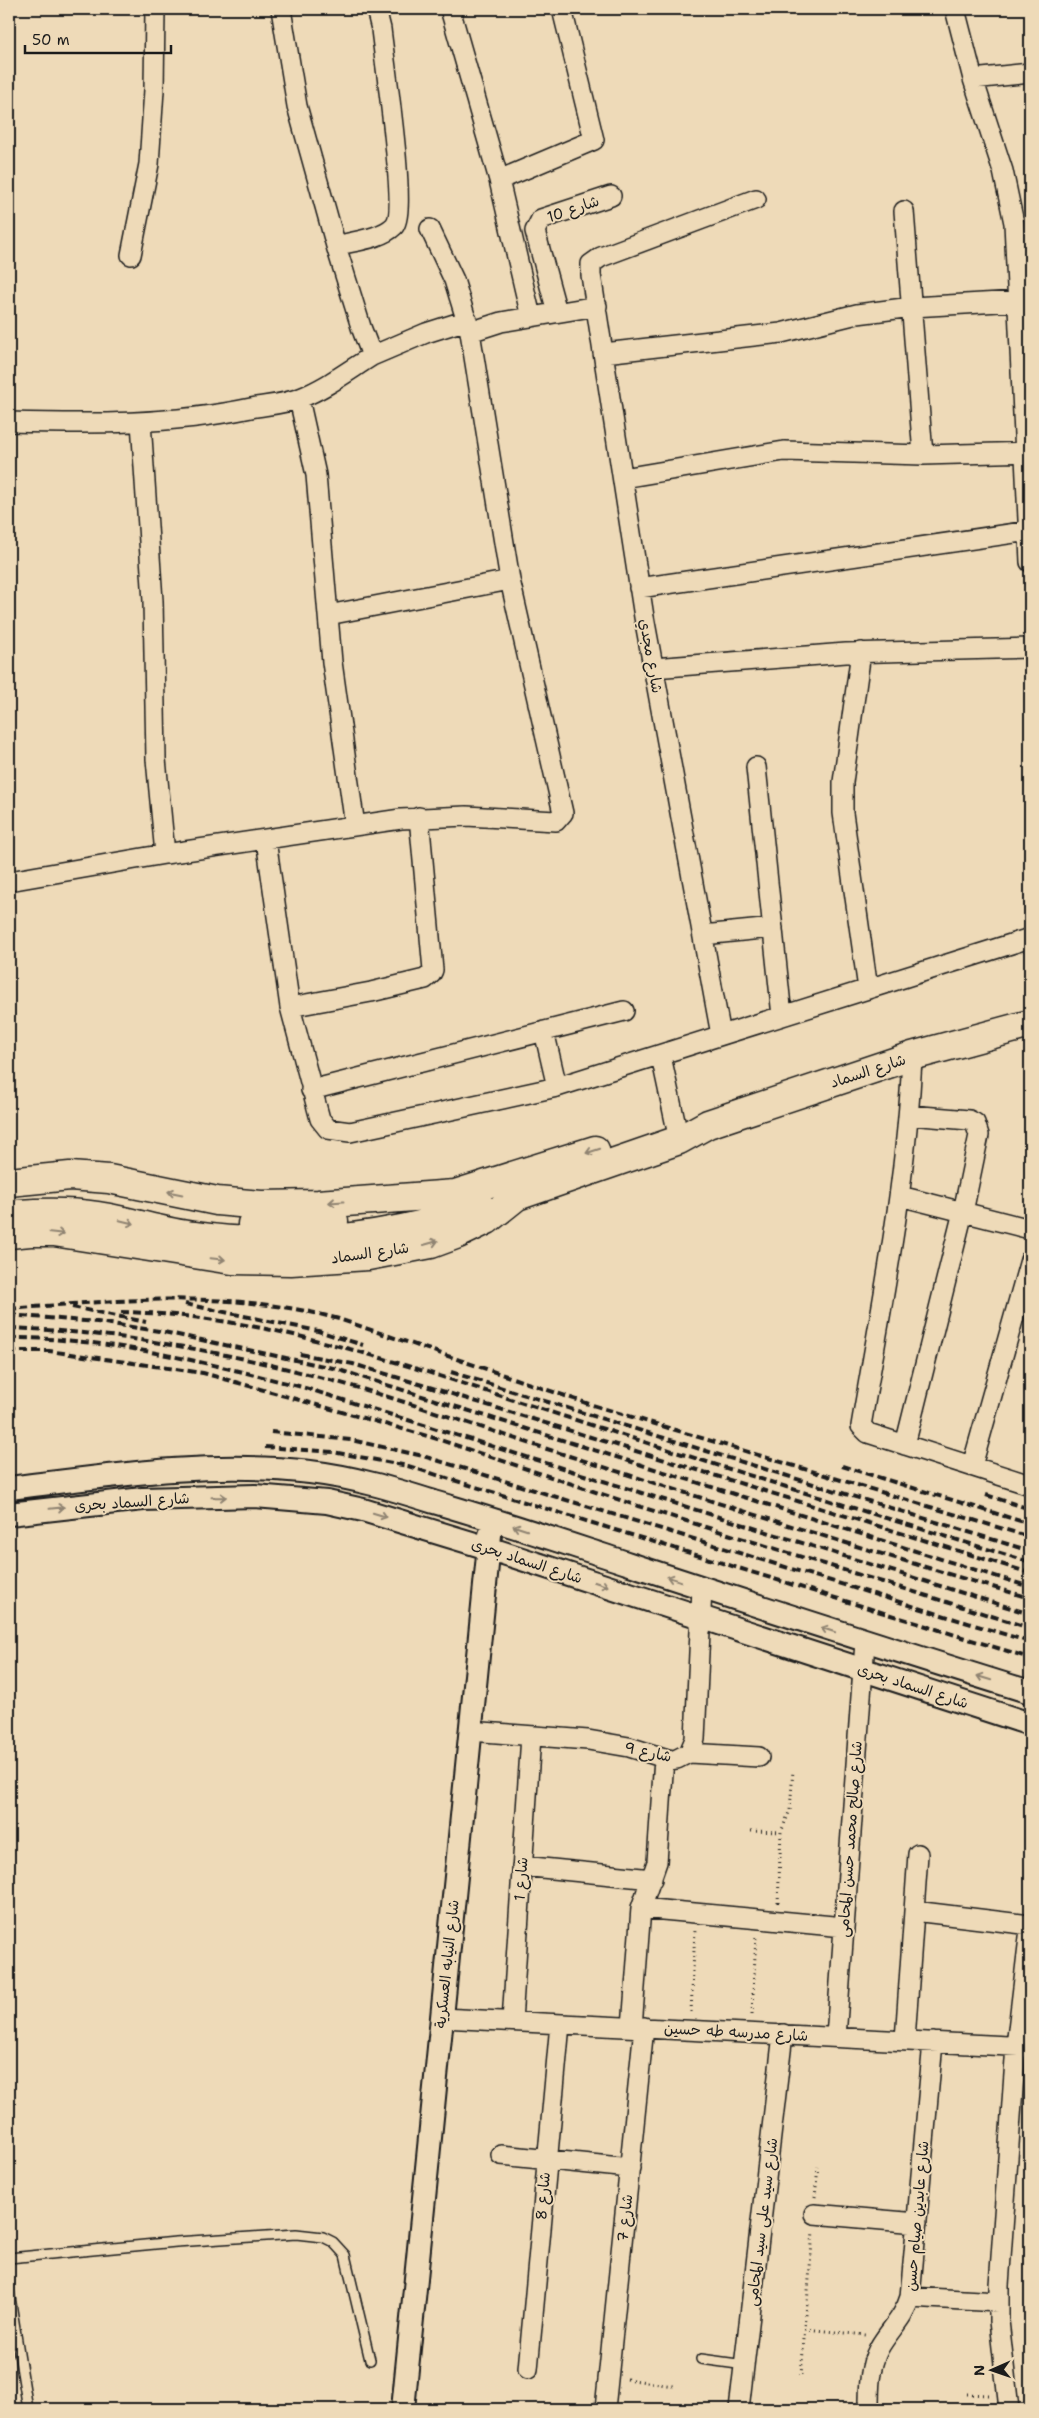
<svg xmlns="http://www.w3.org/2000/svg" width="1039" height="2418" font-family="'Shantell Sans','Playpen Sans Arabic',sans-serif">
<style>
.lines{fill:none;stroke-linecap:round;stroke-linejoin:round}
.service-casing{stroke:#1c1c1c;stroke-width:12}
.minor-casing{stroke:#1c1c1c;stroke-width:22}
.tertiary-casing{stroke:#1c1c1c;stroke-width:26}
.trunk-casing{stroke:#1c1c1c;stroke-width:31}
.path{stroke:#1c1c1c;stroke-width:3;stroke-dasharray:1 4;stroke-linecap:butt}
.service{stroke:#eedab8;stroke-width:9}
.minor{stroke:#eedab8;stroke-width:19}
.tertiary{stroke:#eedab8;stroke-width:22}
.trunk{stroke:#eedab8;stroke-width:28}
.rail{stroke:#1c1c1c;stroke-width:4;stroke-dasharray:8 4;stroke-linecap:butt}
.oneway{stroke:#908472}
.labels{text-anchor:middle;dominant-baseline:central;stroke-width:4;stroke-linejoin:round;paint-order:stroke}
.street-label{font-size:15px;fill:#1c1c1c;stroke:#eedab8}
</style>
<rect width="100%" height="100%" fill="#eedab8"/>
<filter id="ink" filterUnits="userSpaceOnUse"><feTurbulence type="fractalNoise" baseFrequency=".02" numOctaves="2"/><feDisplacementMap in="SourceGraphic" scale="10" xChannelSelector="R" yChannelSelector="G"/><feConvolveMatrix kernelMatrix="1 2 1 2 8 2 1 2 1" color-interpolation-filters="sRGB"/></filter>
<g filter="url(#ink)">
<g class="lines">
<g class="service-casing">
<path id="service" d="M9 2258 176 2242 296 2234 323 2237 333 2242 345 2255 370 2360
M9 2291 28 2409
M701 2359 745 2365"/>
</g>
<g class="minor-casing">
<path id="minor" d="M450 9 499 180 531 317
M955 9 973 79 1003 171 1014 223 1030 562
M973 79 1030 73
M499 180 594 140 562 9
M904 211 923 455
M336 246C353 241 381 239 394 226 408 212 384 58 381 29L376 9
M131 255 149 164 154 90 155 9
M557 312 535 231 541 219 611 196
M470 332 501 322 597 306
M604 353 781 333 857 314 912 307 1018 301
M372 356 426 333 467 320
M299 399 316 475 332 662 355 826
M9 422C91 424 170 425 251 408 267 405 285 404 300 398 326 388 348 371 372 356L361 327 336 246 297 106 281 9
M141 422 153 601 156 759 165 854
M623 478 784 451 923 455 1030 452
M639 588 1029 531
M328 615 510 580
M861 652 843 782V813L868 989
M653 668 846 653 1030 648
M756 767 782 1016
M266 840 290 1007 320 1119 328 1129 350 1132 557 1087 1030 938
M9 881 165 854 401 819 466 816 556 821 563 813 510 580 470 332 454 280 430 229
M703 935 773 928
M290 1007 371 992 425 979 431 974 433 970 419 817
M544 1031 557 1087
M721 1035 644 617 591 275V264L601 257 756 199
M661 1056 679 1140
M912 1056C907 1181 882 1303 861 1426L868 1433 1030 1485
M311 1090 624 1011
M900 1196 1030 1229
M905 1445 963 1212 979 1135 975 1123 969 1120 910 1115
M972 1466 1030 1260
M470 1731 588 1740 629 1747 671 1760 677 1759 689 1753 695 1739 702 1588
M689 1753 759 1757
M522 1866 652 1879
M641 1908 844 1927
M914 1911 1030 1925
M442 2018 1030 2047
M512 2021 531 1736
M632 2027 641 1908 657 1862 664 1758
M836 2037 865 1642
M905 2040 918 1854
M501 2155 630 2168
M814 2214 917 2223
M910 2297 998 2302
M528 2369 560 2024
M605 2409 644 2027
M739 2409 783 2034
M869 2409C869 2388 869 2367 879 2348 889 2330 904 2318 910 2297L933 2042
M1009 2409 999 2321V2285L1016 2046 1030 1929"/>
</g>
<g class="tertiary-casing">
<path id="tertiary" d="M9 1488C108 1476 210 1460 310 1472 353 1477 393 1489 434 1502 486 1517 538 1534 590 1551 737 1599 883 1647 1030 1692
M9 1514 143 1499 255 1496 327 1502 363 1510 488 1548 1030 1724
M403 2409 490 1535"/>
</g>
<g class="trunk-casing">
<path id="trunk" d="M9 1182 70 1176 109 1179 217 1201 261 1205 318 1204 455 1194 595 1150
M19 1214C45 1212 72 1212 98 1216 131 1221 162 1232 194 1236 292 1250 388 1238 482 1208
M252 1224 334 1221
M9 1234 30 1232H54L232 1260 291 1261 368 1256 431 1244 458 1234 487 1220 517 1196 679 1140 708 1124 912 1056 1030 1024"/>
</g>
<path class="path" d="M751 1831 781 1832
M778 1903 781 1832 790 1810 793 1770
M691 2012 695 1930
M752 2014 756 1936
M815 2197 818 2167
M805 2329 866 2335
M801 2375 813 2231
M627 2379 673 2386
M967 2394 989 2395"/>
<use href="#service" class="service"/>
<use href="#minor" class="minor"/>
<use href="#tertiary" class="tertiary"/>
<use href="#trunk" class="trunk"/>
<path class="rail" d="M185 1304 318 1331 363 1345
M72 1307 146 1322
M9 1309C121 1300 229 1289 339 1319L589 1404 1030 1537
M121 1312C274 1315 419 1370 563 1416 719 1466 874 1515 1030 1562
M9 1315 97 1322 159 1331 333 1368 1030 1587
M9 1328C119 1332 228 1352 334 1381 406 1401 476 1426 547 1449 708 1500 868 1551 1030 1598
M9 1338C105 1337 209 1363 302 1387L1030 1614
M9 1351H49L203 1373 431 1437 638 1506 1030 1628
M300 1354 353 1364 429 1387 1030 1573
M451 1372 1030 1551
M271 1432 351 1440 423 1456 1030 1642
M265 1447 333 1452 408 1466 1030 1658
M842 1466 1030 1524
M986 1495 1030 1509"/>
</g>
<defs><path id="oneway-shaft" d="M-6 0H5M1.5-3L5.5 0L1.5 3" fill="none" stroke-width="1.6" stroke-linecap="round" stroke-linejoin="round" transform="scale(1.25)"/></defs>
<g class="oneway">
<use href="#oneway-shaft" transform="translate(593 1151) rotate(162)"/>
<use href="#oneway-shaft" transform="translate(175 1193) rotate(-169)"/>
<use href="#oneway-shaft" transform="translate(336 1202) rotate(176)"/>
<use href="#oneway-shaft" transform="translate(127 1222) rotate(13)"/>
<use href="#oneway-shaft" transform="translate(57 1233) rotate(6)"/>
<use href="#oneway-shaft" transform="translate(431 1243) rotate(-16)"/>
<use href="#oneway-shaft" transform="translate(218 1259) rotate(6)"/>
<use href="#oneway-shaft" transform="translate(219 1497) rotate(-1)"/>
<use href="#oneway-shaft" transform="translate(57 1508) rotate(-6)"/>
<use href="#oneway-shaft" transform="translate(380 1515) rotate(17)"/>
<use href="#oneway-shaft" transform="translate(520 1528) rotate(-162)"/>
<use href="#oneway-shaft" transform="translate(674 1579) rotate(-162)"/>
<use href="#oneway-shaft" transform="translate(601 1584) rotate(18)"/>
<use href="#oneway-shaft" transform="translate(828 1630) rotate(-162)"/>
<use href="#oneway-shaft" transform="translate(984 1678) rotate(-163)"/>
</g>
</g>
<g class="labels">
<g class="street-label">
<text transform="translate(573 209) rotate(-19)">شارع 10</text>
<text transform="translate(651 656) rotate(80)">شارع مجدي</text>
<text transform="translate(868 1071) rotate(-18)">شارع السماد</text>
<text transform="translate(370 1253) rotate(-8)">شارع السماد</text>
<text transform="translate(132 1502) rotate(-4)">شارع السماد بحرى</text>
<text transform="translate(527 1561) rotate(18)">شارع السماد بحرى</text>
<text transform="translate(913 1686) rotate(18)">شارع السماد بحرى</text>
<text transform="translate(648 1752) rotate(12)">شارع 9</text>
<text transform="translate(850 1839) rotate(-86)">شارع صالح محمد حسن المحامى</text>
<text transform="translate(521 1879) rotate(-86)">شارع 1</text>
<text transform="translate(447 1964) rotate(-84)">شارع النيابه العسكرية</text>
<text transform="translate(736 2032) rotate(3)">شارع مدرسه طه حسين</text>
<text transform="translate(543 2196) rotate(-85)">شارع 8</text>
<text transform="translate(917 2216) rotate(-85)">شارع عابدين صيام حسن</text>
<text transform="translate(625 2218) rotate(-84)">شارع 7</text>
<text transform="translate(762 2222) rotate(-83)">شارع سيد على سيد المحامى</text>
</g>
</g>
<rect width="1039" height="2418" fill="none" stroke="#eedab8" stroke-width="30"/>
<rect x="15" y="15" width="1009" height="2388" fill="none" stroke="#1c1c1c" stroke-width="2" filter="url(#ink)"/>
<g transform="translate(992 2370) rotate(268)" stroke="#eedab8" stroke-width="4" paint-order="stroke">
<path d="M0-4L9 19L0 12L-9 19Z" fill="#1c1c1c"/>
<text y="-8" font-size="14" font-weight="bold" text-anchor="middle" fill="#1c1c1c">N</text>
</g>
<path d="M25 45v8h146v-8" fill="none" stroke="#1c1c1c" stroke-width="2.5"/>
<text x="32" y="45" font-size="15" fill="#1c1c1c" stroke="#eedab8" stroke-width="4" paint-order="stroke">50 m</text>
</svg>
